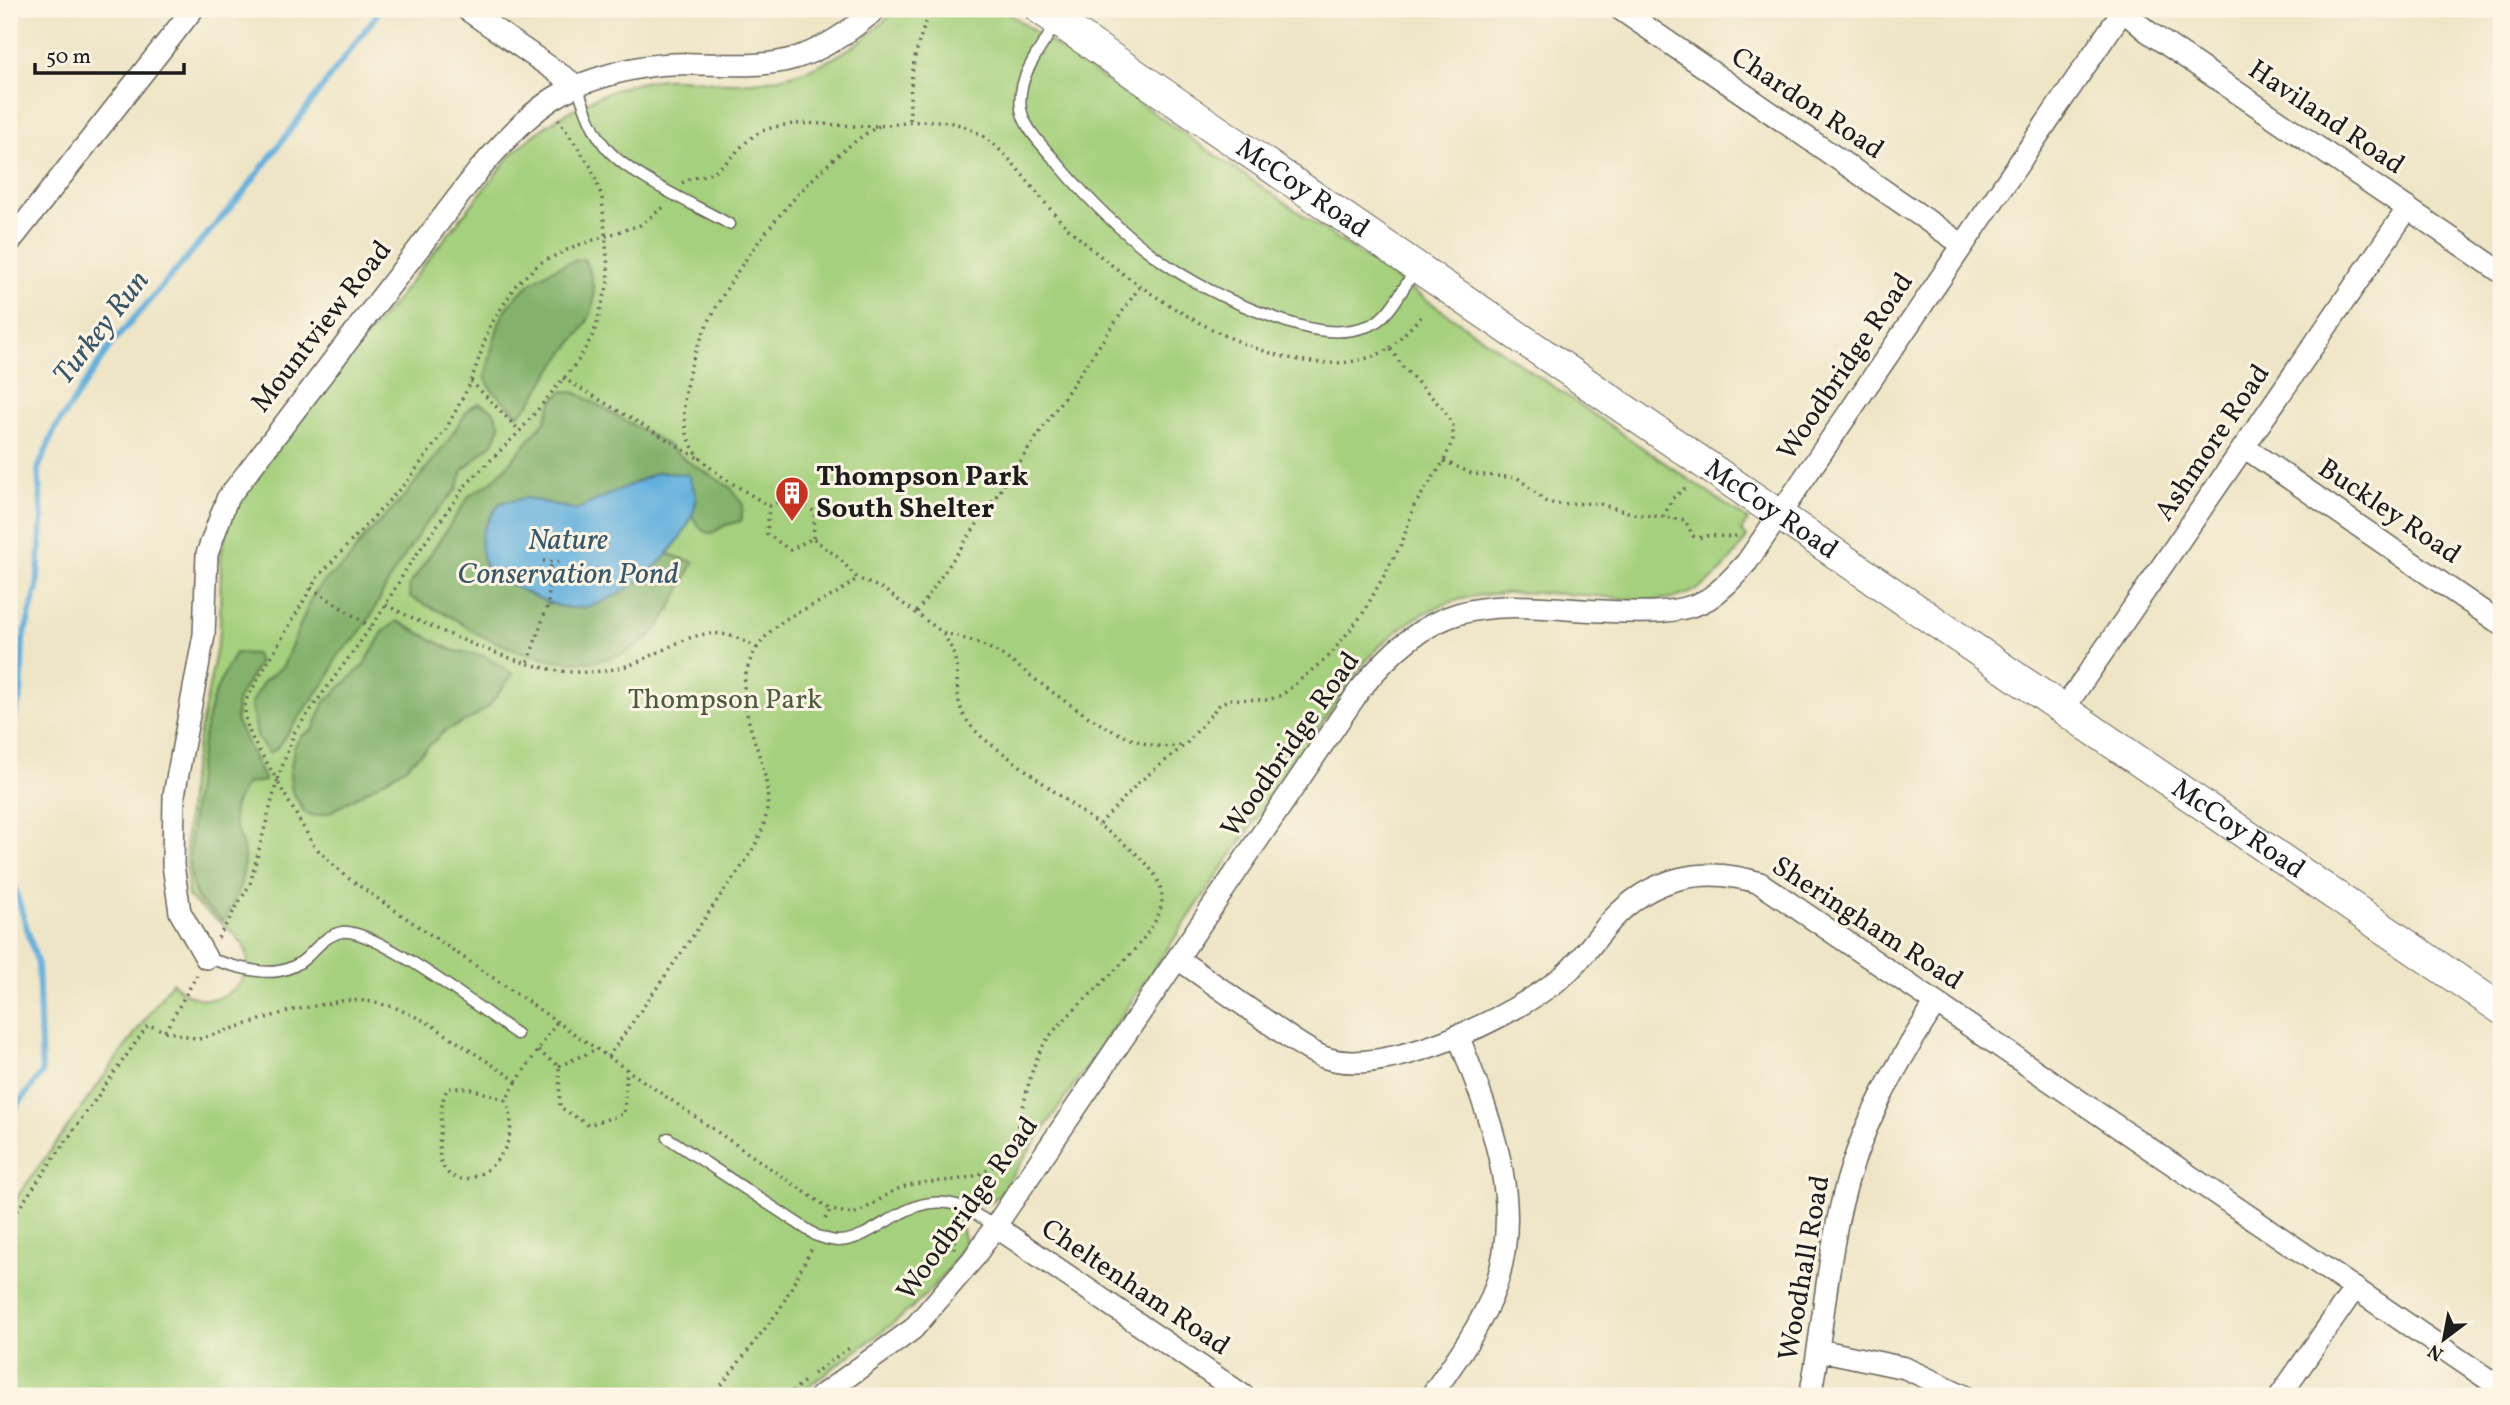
<svg xmlns="http://www.w3.org/2000/svg" width="2510" height="1405" font-family="Vollkorn,serif">
<style>
.green{fill:#a5d07d;stroke:#60764c;stroke-width:2}
.forest{fill:#84b26c;stroke:#506744;stroke-width:2}
.water{fill:#63b0dd;stroke:#40667c;stroke-width:2}
.lines{fill:none;stroke-linecap:round;stroke-linejoin:round}
.stream{stroke:#63b0dd;stroke-width:6}
.lane-casing{stroke:#666258;stroke-width:13}
.street-casing{stroke:#666258;stroke-width:24}
.secondary-casing{stroke:#666258;stroke-width:32}
.path{stroke:#666258;stroke-width:3.5;stroke-dasharray:2 5;stroke-linecap:butt}
.lane{stroke:#fff;stroke-width:10}
.street{stroke:#fff;stroke-width:21}
.secondary{stroke:#fff;stroke-width:30}
.labels{text-anchor:middle;dominant-baseline:central;stroke-width:6;stroke-linejoin:round;paint-order:stroke}
.street-label{font-size:28px;fill:#1c1c1c;stroke:#fcf5e5}
.poi-label{font-size:28px;font-weight:bold;fill:#1c1c1c;stroke:#fcf5e5;text-anchor:start}
.park-label{font-size:28px;fill:#4c5b3e;stroke:#fcf5e5}
.water-label{font-size:30px;font-style:italic;fill:#385769;stroke:#fcf5e5}
</style>
<rect width="100%" height="100%" fill="#fcf5e5"/>
<filter id="ink" filterUnits="userSpaceOnUse"><feTurbulence type="fractalNoise" baseFrequency=".0143" numOctaves="2"/><feDisplacementMap in="SourceGraphic" scale="14" xChannelSelector="R" yChannelSelector="G"/><feConvolveMatrix kernelMatrix="1 2 1 2 8 2 1 2 1" color-interpolation-filters="sRGB"/></filter>
<filter id="wash" filterUnits="userSpaceOnUse"><feTurbulence type="fractalNoise" baseFrequency=".00686" numOctaves="4" result="noise"/><feDisplacementMap in="SourceGraphic" scale="28" xChannelSelector="R" yChannelSelector="G"/><feGaussianBlur stdDeviation="1.57" result="paint"/><feColorMatrix in="noise" values="0 0 0 0 0 0 0 0 0 0 0 0 0 0 0 0 0 1.4 0 .05"/><feComposite in="paint" operator="in"/></filter>
<g filter="url(#wash)">
<rect width="100%" height="100%" fill="#eee5c6"/>
<path class="green" d="M896 9H1002L1748 520 1741 531 1747 537C1731 562 1711 588 1681 596 1654 604 1624 598 1596 596 1495 589 1426 584 1357 672L998 1196 991 1202 976 1205 961 1226 965 1243C927 1313 855 1346 797 1396H9V1208L172 982C212 1025 265 977 242 943 229 924 203 913 188 896L186 838 190 783 220 631 221 554 229 522 245 490 512 154C551 117 608 84 663 79 685 77 709 83 732 83 796 83 853 56 896 9Z"/>
<path class="forest" d="M584 259C611 314 578 330 551 371 540 387 534 402 518 415L491 389 485 377C491 357 494 331 504 313 519 287 555 263 584 259Z
M563 391 577 393 666 444 687 461 730 487 743 505 741 521 726 525 710 534 701 529 691 515 696 500 627 488 576 510 527 498 488 573 524 589 548 604 641 579 668 554 694 562C682 584 666 624 647 639 596 679 533 659 480 635 470 631 463 623 453 618 439 610 424 605 410 597L409 586 470 495 490 483 506 467 545 421 553 400Z
M479 403 493 410 500 425 494 442 463 470 457 489 426 523 392 575 371 616 355 639 337 656 330 675 276 749 269 753 258 739 251 704 263 682 283 666 312 597 321 584 347 562 364 538 403 498 448 441 469 408Z
M397 621 452 650 484 656 513 674 488 707 472 718 446 730 405 768 329 813 315 816 305 813 292 791 290 775 294 747 301 736 313 730 325 702 364 665 383 632Z
M235 653 255 654 259 662 237 701 236 720 265 781 246 784C242 792 235 801 234 810 232 823 236 829 241 841 250 865 237 902 223 921 216 914 203 907 198 899 178 869 202 737 212 702 217 685 227 669 235 653Z"/>
<path class="water" d="M658 472 689 475C691 483 697 494 696 501 690 547 617 610 572 608 546 607 513 584 488 573 474 539 480 532 500 503L527 498 576 510Z"/>
<g class="lines">
<path class="stream" d="M9 737 21 694 23 640 37 588 42 519 38 469 55 429 110 346 243 193 381 9
M9 869 38 965 42 1073 9 1116"/>
</g>
</g>
<g filter="url(#ink)">
<g class="lines">
<g class="lane-casing">
<path id="lane" d="M1057 23C1041 48 1016 77 1021 109 1025 131 1047 150 1060 166 1120 237 1182 285 1270 316 1302 328 1334 338 1368 326 1389 319 1403 288 1415 270
M577 86C584 106 591 128 604 145 626 175 696 205 729 224
M206 958C241 967 278 985 308 956 318 946 327 935 342 932 374 927 486 1013 517 1034
M668 1138 817 1236C824 1238 832 1241 838 1241 878 1240 906 1191 957 1205 970 1209 983 1219 995 1226"/>
</g>
<g class="street-casing">
<path id="street" d="M466 9 577 86
M1620 9 1963 245
M2121 9 2147 31 2501 272
M9 243 193 9
M2244 447 2501 624
M2063 710 2408 208
M206 958 180 912 173 865 174 795 204 635 207 554 227 499 478 171C506 139 538 101 579 85 608 74 641 65 672 64 713 62 755 70 795 58 825 49 852 30 876 9
M1178 959C1207 979 1236 1000 1265 1020 1283 1033 1302 1048 1323 1057 1384 1080 1514 1016 1562 977 1581 961 1595 939 1611 921 1651 877 1704 865 1760 883L2501 1388
M995 1226 1244 1396
M1819 1350 1905 1368 1965 1396
M821 1396 913 1329 973 1259 1359 691C1447 579 1506 610 1630 612 1654 613 1686 612 1708 599 1724 589 1735 575 1747 562L2124 9
M1431 1396C1453 1364 1477 1332 1492 1296 1528 1206 1490 1119 1458 1035
M1810 1396C1823 1333 1826 1268 1841 1206 1858 1130 1894 1068 1936 1003
M2280 1396 2355 1288"/>
</g>
<g class="secondary-casing">
<g id="secondary">
<path id="s1" d="M1040 9 2501 1009"/>
</g>
</g>
<path class="path" d="M558 119 591 167 602 197 609 280 594 333 578 361 520 431 465 486 407 568 379 616 294 733 277 781 314 846 345 876 831 1210
M910 120C909 79 914 46 932 9
M879 126C804 165 649 355 691 444 704 471 745 490 769 506L767 534 790 550 813 538 840 559 857 578 883 589 942 632 979 643 999 653C1044 683 1130 762 1184 744
M682 183C693 176 706 177 716 170 734 159 745 137 765 130 800 117 840 128 876 126 908 124 938 114 970 129 1007 145 1037 198 1066 226 1134 291 1297 404 1390 348L1403 367 1444 410 1453 426V439L1444 461 1414 506 1402 543 1362 615 1330 655 1282 695 1268 700 1230 699 1220 704 1186 744 1138 783 1099 825C1122 843 1163 867 1162 900 1160 940 1074 1004 1048 1038 1020 1076 1028 1141 992 1167 970 1184 935 1179 909 1185 888 1190 874 1207 853 1214L831 1210 823 1222
M1390 348 1421 317
M563 378 698 458
M471 381 520 431
M1444 461 1473 474 1518 478 1545 501 1555 504 1597 503 1634 514 1663 517
M1685 488 1672 499 1663 517 1685 520 1693 536 1699 538C1714 532 1725 540 1740 535
M769 506 792 496 815 512 813 538
M543 561 560 562
M311 588 371 627
M386 605C430 627 526 671 573 672 596 673 621 670 642 660 685 641 709 618 757 648
M917 612 1140 286
M943 634C973 676 938 699 983 738L1099 825
M528 662 548 604 551 561
M218 938 250 884 277 781C265 755 240 732 246 700L317 578 408 480 446 429 470 384 490 326 516 285 540 263 575 246 640 225 665 206
M165 1031 199 1039 289 1011 346 1000 367 1001 394 1007 427 1022 517 1081 557 1022
M538 1051 559 1066 560 1107 588 1125 624 1114 627 1069
M608 1057C645 1005 682 952 718 899 734 877 754 853 763 827 787 759 706 701 768 634 793 607 830 604 857 578
M559 1066 597 1049
M506 1100C534 1167 430 1219 440 1136 442 1119 439 1103 448 1088H468L506 1100 517 1081
M979 1199 983 1194 982 1173
M9 1222 148 1025 165 1031 197 975
M954 1249 956 1232 967 1224
M813 1374 852 1346
M713 1396 780 1309 812 1248
M786 1396 807 1379"/>
<use href="#lane" class="lane"/>
<use href="#street" class="street"/>
<use href="#secondary" class="secondary"/>
</g>
</g>
<defs>
<g id="building-pin" transform="scale(1.75)"><path d="M0 17L-7.5 6A9.5 9.5 0 1 1 7.5 6Z" fill="#c8321e" stroke="#fcf5e5"/><path d="M-4-6H4V6H1V3H-1V6H-4ZM-2.5-4.3h1.7v1.8h-1.7ZM.8-4.3h1.7v1.8H.8ZM-2.5-1h1.7V.8h-1.7ZM.8-1h1.7V.8H.8Z" fill="#fff"/></g>
</defs>
<g fill-rule="evenodd">
<use href="#building-pin" x="792" y="493"/>
</g>
<g class="labels">
<g class="street-label">
<text transform="translate(1807 104) rotate(34)">Chardon Road</text>
<text transform="translate(2326 118) rotate(34)">Haviland Road</text>
<text stroke="none"><textPath href="#s1" startOffset="318">McCoy Road</textPath></text>
<text transform="translate(322 327) rotate(-52)">Mountview Road</text>
<text transform="translate(1846 367) rotate(-56)">Woodbridge Road</text>
<text transform="translate(2213 443) rotate(-56)">Ashmore Road</text>
<text stroke="none"><textPath href="#s1" startOffset="886">McCoy Road</textPath></text>
<text transform="translate(2389 512) rotate(34)">Buckley Road</text>
<text transform="translate(1291 745) rotate(-55)">Woodbridge Road</text>
<text stroke="none"><textPath href="#s1" startOffset="1452">McCoy Road</textPath></text>
<text transform="translate(1867 924) rotate(33)">Sheringham Road</text>
<text transform="translate(968 1209) rotate(-54)">Woodbridge Road</text>
<text transform="translate(1805 1268) rotate(-80)">Woodhall Road</text>
<text transform="translate(1135 1288) rotate(34)">Cheltenham Road</text>
</g>
<g class="poi-label">
<text x="816" y="477">Thompson Park<tspan x="816" dy="32">South Shelter</tspan></text>
</g>
<g class="park-label">
<text x="725" y="700">Thompson Park</text>
</g>
<g class="water-label">
<text transform="translate(102 328) rotate(-52)">Turkey Run</text>
<text x="568" y="541">Nature<tspan x="568" dy="34">Conservation Pond</tspan></text>
</g>
</g>
<rect width="2510" height="1405" fill="none" stroke="#fcf5e5" stroke-width="35"/>
<g transform="translate(2444 1339) rotate(212)" stroke="#fcf5e5" stroke-width="5" paint-order="stroke">
<path d="M0-5L12 26L0 18L-12 26Z" fill="#1c1c1c"/>
<text y="-10" font-size="19" font-weight="bold" text-anchor="middle" fill="#1c1c1c">N</text>
</g>
<path d="M35 63v10h149v-10" fill="none" stroke="#1c1c1c" stroke-width="3.5"/>
<text x="46" y="63" font-size="21" fill="#1c1c1c" stroke="#fcf5e5" stroke-width="5" paint-order="stroke">50 m</text>
</svg>
